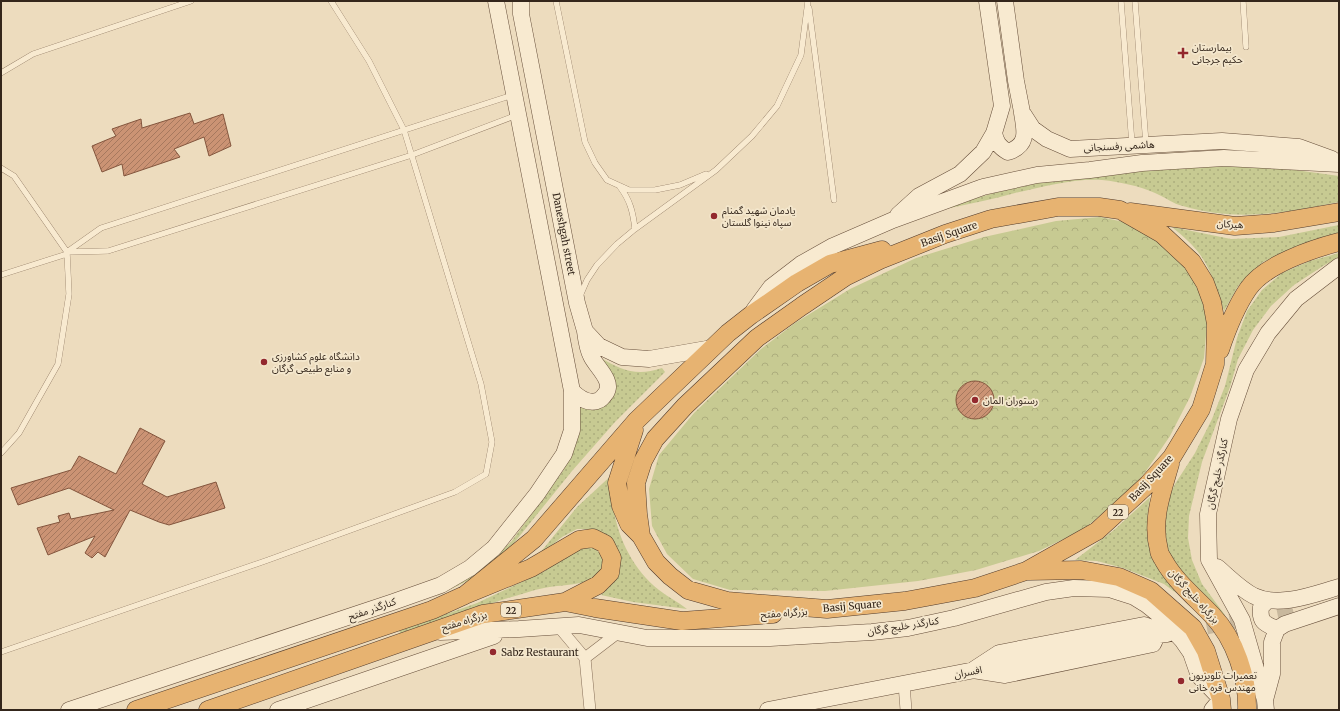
<svg xmlns="http://www.w3.org/2000/svg" width="1340" height="711" font-family="Merriweather,'Noto Sans Arabic',serif">
<style>
.grass{fill:url(#grass-dots)}
.park{fill:url(#park-crowns)}
.building{fill:url(#building-hatch);stroke:#83553d}
.lines{fill:none;stroke-linecap:round;stroke-linejoin:round}
.secondary-tunnel{stroke:#c8b89d;stroke-width:16;stroke-dasharray:16 8;stroke-linecap:butt}
.service-casing{stroke:#856d57;stroke-width:6}
.minor-casing{stroke:#856d57;stroke-width:12}
.secondary-casing{stroke:#664e3a;stroke-width:17}
.trunk-casing{stroke:#523b2c;stroke-width:19}
.service{stroke:#f8ead0;stroke-width:5.5}
.minor{stroke:#f8ead0;stroke-width:11}
.secondary{stroke:#f8ead0;stroke-width:16}
.trunk{stroke:#e7b371;stroke-width:18}
.poi-dot{fill:#93282e;stroke:#f4e7cd;stroke-width:1.5}
.labels{text-anchor:middle;dominant-baseline:central;stroke-width:3.5;stroke-linejoin:round;paint-order:stroke}
.shield{fill:#f4e7cd;stroke:#6e6050;stroke-width:1}
.shield-label{font-size:9px;font-weight:bold;fill:#34261b}
.poi-label{font-size:10px;fill:#34261b;stroke:#f4e7cd;text-anchor:start}
.street-label{font-size:10px;fill:#34261b;stroke:#f4e7cd}
</style>
<defs>
<pattern id="grass-dots" width="8" height="8" patternUnits="userSpaceOnUse"><rect width="8" height="8" fill="#c7ca92"/><path d="M2 2h.1M6 6h.1" fill="none" stroke="#acad7d" stroke-width="1.8" stroke-linecap="round"/></pattern>
<pattern id="park-crowns" width="20" height="18" patternUnits="userSpaceOnUse"><rect width="20" height="18" fill="#c7ca92"/><path d="M2 6a3 3 0 1 1 6 0M12 15a3 3 0 1 1 6 0" fill="none" stroke="#acad7d"/></pattern>
<pattern id="building-hatch" width="6" height="6" patternUnits="userSpaceOnUse"><rect width="6" height="6" fill="#cb9374"/><path d="M-1 1l2-2M0 6l6-6M5 7l2-2" fill="none" stroke="#a6785e"/></pattern>
</defs>
<rect width="100%" height="100%" fill="#eddcbe"/>
<path class="grass" d="M1195 165 1267 166 1339 176V202C1284 213 1238 222 1183 206 1173 204 1165 197 1155 193 1139 186 1121 182 1102 180 1075 178 1042 187 1015 193 994 199 972 203 950 208L949 206 994 193 1038 183Z
M1339 225V236L1288 250 1263 262 1238 286 1224 311C1218 293 1213 275 1203 259 1195 246 1184 237 1172 227L1231 239 1279 237Z
M1339 253V257L1323 266 1294 285 1271 306 1253 330 1238 359 1230 387 1202 462 1189 516 1188 538 1192 560 1202 584 1225 615H1222L1173 563 1165 542 1163 521 1166 503 1175 484 1195 453 1212 419 1225 386 1237 338 1247 311 1262 290 1282 273 1310 261Z
M599 357C622 370 636 377 662 368L665 372 615 422 572 471 514 543 494 563 471 579 435 597 470 577 490 561 511 542 563 471 573 451 580 405 608 401Z
M615 472C614 482 612 493 613 503 616 535 633 570 659 590 668 597 678 602 687 609L633 602 601 595 614 582 620 567 618 552 609 537 595 529H577L562 537 536 558 577 507Z
M1150 497C1143 542 1149 558 1176 593L1164 584 1123 568 1097 561 1075 560 1114 530Z
M590 545C601 552 609 562 599 575 591 585 557 585 544 588 532 590 520 595 508 598 472 609 437 622 401 635L399 631 477 603 545 571 571 551Z"/>
<path class="park" d="M1100 217 1129 223 1154 235 1185 264 1202 293 1207 324 1204 358 1190 397 1170 436 1144 474 1125 494 1084 529 1039 551 976 570 918 581 825 591 730 590 693 579 667 554 652 526 649 489 659 455 694 413 761 349 795 323 850 289 916 258 984 237 1056 221Z"/>
<path class="building" d="M190 113 194 124 223 114 231 146 209 156 204 137 174 149 180 157 124 176 122 164 102 172 92 146 116 136 112 129 141 119 142 128Z
M956 400a19 19 0 1 1 38 0a19 19 0 1 1-38 0Z
M140 428 165 441 142 484 167 497 216 482 225 508 169 525 159 522 130 510 105 557 98 552 92 558 85 553 95 536 48 555 37 528 60 522 58 516 69 513 71 519 114 510 69 488 18 505 11 488 71 470 79 456 116 474Z"/>
<g class="lines">
<path class="secondary-tunnel" d="M1183 631 1294 609"/>
<g class="service-casing">
<path id="service" d="M556 1 585 142 595 163 607 180 629 190H655L680 185 706 174
M1121 1 1132 144
M1135 1 1146 144
M1243 1 1246 47
M809 8 834 200
M1 73 33 54 191 1
M513 95 101 228 67 252 108 251 412 155 517 115
M1 168 14 176 67 252 69 294 58 364 19 433 1 453
M620 187C630 200 633 212 635 229
M1 275 67 254
M580 296 587 280 597 265 617 244 635 229 716 170 752 136 777 106 801 55 808 1
M1 652 268 560 455 492 486 474 492 442 481 384 404 130 369 61 331 1"/>
</g>
<g class="minor-casing">
<path id="minor" d="M558 626 585 658
M585 658 590 710
M585 658 619 632
M904 684 906 710"/>
</g>
<g class="secondary-casing">
<path id="secondary" d="M521 1V14L577 303 585 331 599 346 622 357 649 359 712 348
M1005 1 1016 81 1022 112 1033 129 1047 139 1070 149 1222 141 1299 147 1332 159
M994 133C996 142 999 147 1008 152 1029 145 1025 131 1022 113
M898 215 919 196 960 174 983 152 994 133 1002 106 987 1
M754 310 771 287 801 264 833 246 893 220 983 187 1037 175 1090 170 1142 163 1224 158 1339 164
M572 391C579 398 587 404 597 401 601 400 603 397 606 393 614 381 596 367 591 356 587 348 586 339 585 331
M1217 567C1229 577 1240 589 1254 596 1280 608 1314 594 1339 587
M1268 600 1261 607C1259 622 1265 624 1277 629
M1144 625 1152 628C1155 634 1157 638 1153 644L1005 675 973 670 999 653Z
M440 632 519 629 579 625 647 638H770L872 632 908 628 954 618 1046 592 1074 588 1109 589 1134 597 1147 605 1157 613 1182 640 1191 653 1199 676 1221 699 1212 710
M1265 700 1272 674V642L1277 629 1285 624 1339 606
M69 710 393 602 441 585 470 568 494 548 537 494 564 454 572 430V391L496 1
M278 710 494 636
M768 710 1156 635 1167 634
M1266 710 1265 700 1242 620 1209 560 1208 514 1229 419 1246 370 1268 333 1296 299 1339 266"/>
</g>
<g class="trunk-casing">
<path id="trunk" d="M1058 207H1099L1120 210 1162 234 1192 262 1205 283 1212 302 1216 324 1215 364 1201 409 1172 457 1148 484 1097 531 1026 571 975 588 905 601 827 609 727 601 688 590 670 576 656 562 641 536 638 514 636 483 643 461 655 439 685 406 757 338 802 306 845 277 880 260 945 234 991 219Z
M1130 212 1235 226 1274 223 1339 212
M1220 350C1227 329 1235 308 1248 289 1264 265 1312 249 1339 242
M634 430 617 483 621 506 629 524 640 535
M1170 464C1162 492 1151 520 1159 550 1159 554 1162 557 1164 561 1176 582 1195 597 1212 615 1235 639 1248 678 1247 710
M1029 571 1081 570 1119 577 1151 591 1193 628 1206 651 1221 699 1222 710
M465 595 534 539 637 420 728 333 751 315 797 283 830 264 882 250
M136 710 432 610 465 595 531 568 579 540 593 538 605 544 612 558 610 573 598 585 565 602
M208 710 483 614 565 602 595 608 682 621 773 614"/>
</g>
<use href="#service" class="service"/>
<use href="#minor" class="minor"/>
<use href="#secondary" class="secondary"/>
<use href="#trunk" class="trunk"/>
</g>
<g class="poi-dot">
<path d="M1181 47h4v4h4v4h-4v4h-4v-4h-4v-4h4z"/>
<circle cx="714" cy="216" r="4"/>
<circle cx="264" cy="362" r="4"/>
<circle cx="975" cy="400" r="4"/>
<circle cx="493" cy="652" r="4"/>
<circle cx="1181" cy="681" r="4"/>
</g>
<g class="labels">
<g class="shield">
<rect x="1108" y="505" width="20" height="14" rx="3"/>
<rect x="501" y="603" width="20" height="14" rx="3"/>
</g>
<g class="shield-label">
<text x="1118" y="512">22</text>
<text x="511" y="610">22</text>
</g>
<g class="poi-label">
<text x="1192" y="47">بیمارستان<tspan x="1192" dy="12">حکیم جرجانی</tspan></text>
<text x="722" y="210">یادمان شهید گمنام<tspan x="722" dy="12">سپاه نینوا گلستان</tspan></text>
<text x="272" y="356">دانشگاه علوم کشاورزی<tspan x="272" dy="12">و منابع طبیعی گرگان</tspan></text>
<text x="983" y="400">رستوران المان</text>
<text x="501" y="652">Sabz Restaurant</text>
<text x="1189" y="675">تعمیرات تلویزیون<tspan x="1189" dy="12">مهندس قره خانی</tspan></text>
</g>
<g class="street-label">
<text transform="translate(1119 146) rotate(-3)">هاشمی رفسنجانی</text>
<text transform="translate(1230 224) rotate(3)">هیرکان</text>
<text transform="translate(564 234) rotate(79)">Daneshgah street</text>
<text transform="translate(949 234) rotate(-19)">Basij Square</text>
<text transform="translate(1217 474) rotate(-78)">کنارگذر خلیج گرگان</text>
<text transform="translate(1151 478) rotate(-47)">Basij Square</text>
<text transform="translate(1194 596) rotate(48)">بزرگراه خلیج گرگان</text>
<text transform="translate(852 606) rotate(-5)">Basij Square</text>
<text transform="translate(372 609) rotate(-19)">کنارگذر مفتح</text>
<text transform="translate(784 613) rotate(-4)">بزرگراه مفتح</text>
<text transform="translate(464 621) rotate(-17)">بزرگراه مفتح</text>
<text transform="translate(903 626) rotate(-9)">کنارگذر خلیج گرگان</text>
<text transform="translate(968 672) rotate(-11)">افسران</text>
</g>
</g>
<rect width="1340" height="711" fill="none" stroke="#34261b" stroke-width="4"/>
</svg>
